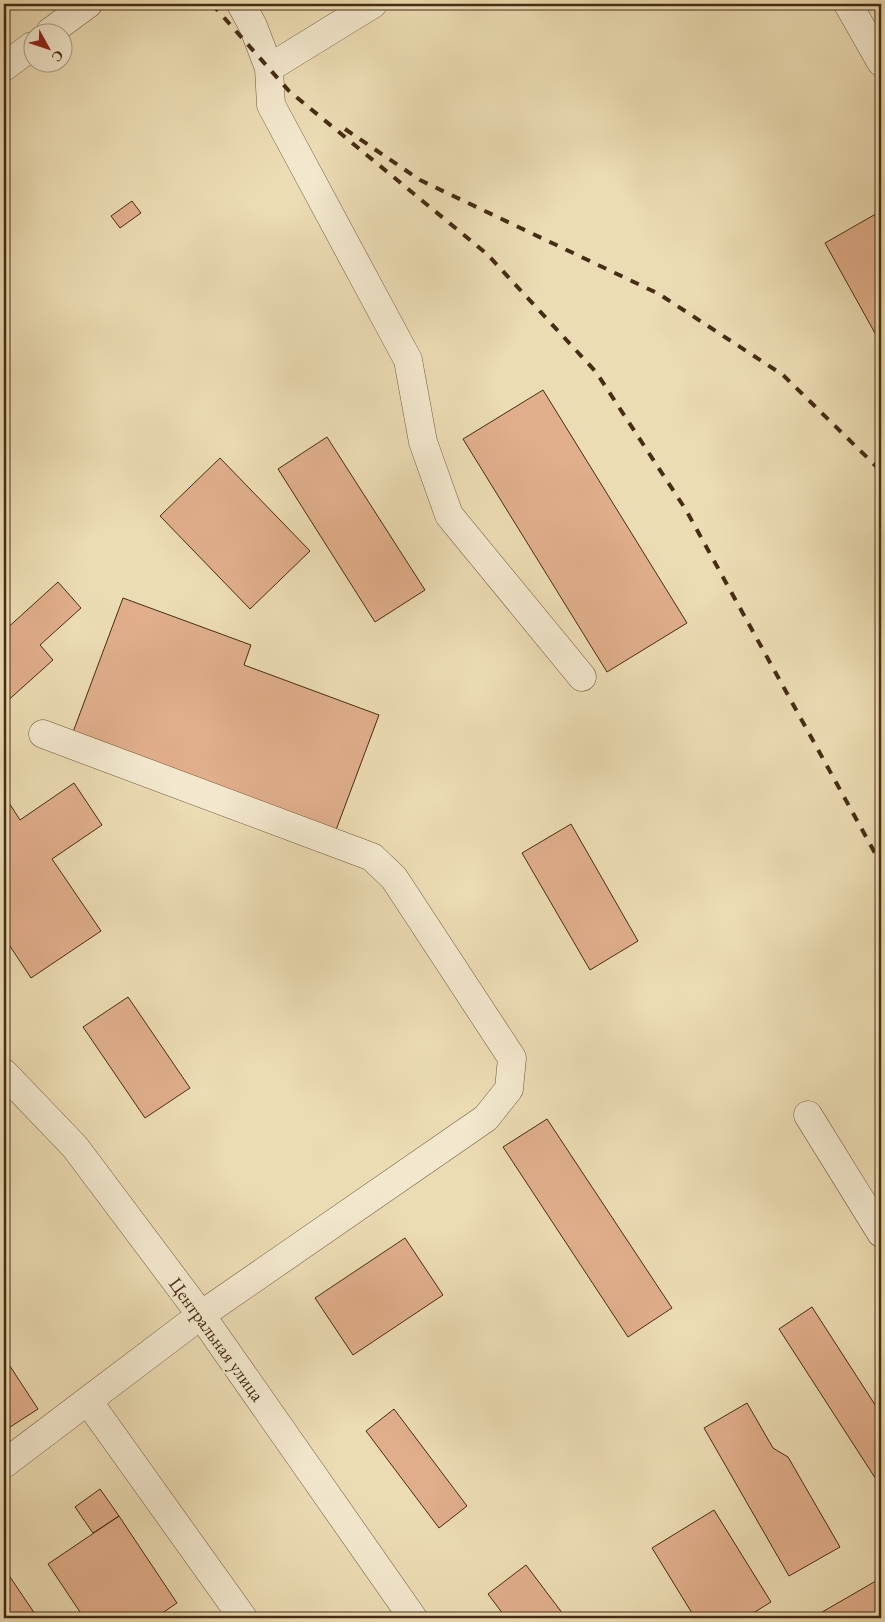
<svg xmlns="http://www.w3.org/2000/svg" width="885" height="1622" font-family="'EB Garamond',serif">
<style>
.building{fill:#e0ae8b;stroke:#462c14}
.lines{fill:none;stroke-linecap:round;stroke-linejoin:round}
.minor-casing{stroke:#70583c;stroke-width:29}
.minor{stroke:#f3e8ce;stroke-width:28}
.rail{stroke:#462c14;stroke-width:4;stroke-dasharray:9 9;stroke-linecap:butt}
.labels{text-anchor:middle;stroke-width:4.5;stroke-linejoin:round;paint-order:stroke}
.street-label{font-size:19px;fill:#462c14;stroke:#f3e8ce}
</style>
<rect width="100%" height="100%" fill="#ecdcb3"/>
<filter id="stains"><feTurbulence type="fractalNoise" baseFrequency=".004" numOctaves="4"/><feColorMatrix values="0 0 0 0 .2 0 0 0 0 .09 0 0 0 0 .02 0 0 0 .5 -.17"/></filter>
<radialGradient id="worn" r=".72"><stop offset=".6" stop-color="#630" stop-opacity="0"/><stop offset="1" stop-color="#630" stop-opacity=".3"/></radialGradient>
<path class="building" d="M132,201l9,12 -21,15 -9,-12z
M881,211v133l-56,-101z
M543,390l144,233 -80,49 -144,-233z
M327,437l98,153 -50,32 -97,-153z
M220,458l90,93 -60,58 -90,-93z
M58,582l23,26 -41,37 13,15 -49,44v-73z
M123,598l128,47 -7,20 135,50 -43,115 -263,-98z
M74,783l28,42 -50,34 49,72 -70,47 -27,-41v-142l16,25z
M571,824l67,117 -48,29 -68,-117z
M128,997l62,91 -45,30 -62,-91z
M547,1119l125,189 -44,29 -125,-190z
M405,1238l38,57 -90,60 -38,-57z
M812,1307l69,107v73l-102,-158z
M4,1357l34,52 -34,22z
M747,1403l26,45 15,9 52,90 -51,29 -85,-148z
M394,1409l73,97 -28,22 -73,-97z
M100,1489l19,27 -26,17 -18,-26z
M714,1510l57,92 -26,16h-50l-43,-70z
M119,1516l58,87 -22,15h-71l-36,-54z
M526,1565l40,53h-60l-18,-24z
M4,1568l31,46 -6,4h-20l-5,-7z
M881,1578v40h-62l-2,-3z"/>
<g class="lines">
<g class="minor-casing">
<path id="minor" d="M241,4l12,22 16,42 2,37 137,255 15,82 26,73 133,162
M848,4l33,58
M50,32l38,-28
M4,67l28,-21
M269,68l104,-64
M4,1073l71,74 126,168 212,303
M808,1115l73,118
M88,1401l155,217
M4,1464l197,-149 285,-197 23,-29 3,-31 -118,-180 -22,-21 -329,-123"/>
</g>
<use href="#minor" class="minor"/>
<path class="rail" d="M212,4l77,87 198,163 109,118 90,138 195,354
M345,129l75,51 239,114 124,81 98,96"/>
</g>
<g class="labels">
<g class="street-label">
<text transform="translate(217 1339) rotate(54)" y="7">Центральная улица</text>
</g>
</g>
<rect width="885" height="1622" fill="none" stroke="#ecdcb3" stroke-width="20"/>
<rect x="5" y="5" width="875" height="1612" fill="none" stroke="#462c14" stroke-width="2.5"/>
<rect x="10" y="10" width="865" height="1602" fill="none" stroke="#462c14"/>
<g transform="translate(48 48) rotate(130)"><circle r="24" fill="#f3e8ce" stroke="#ae9d84"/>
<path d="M0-4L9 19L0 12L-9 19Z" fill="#8f2418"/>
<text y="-8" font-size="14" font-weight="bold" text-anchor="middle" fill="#462c14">С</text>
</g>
<rect width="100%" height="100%" filter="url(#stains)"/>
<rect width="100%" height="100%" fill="url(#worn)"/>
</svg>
